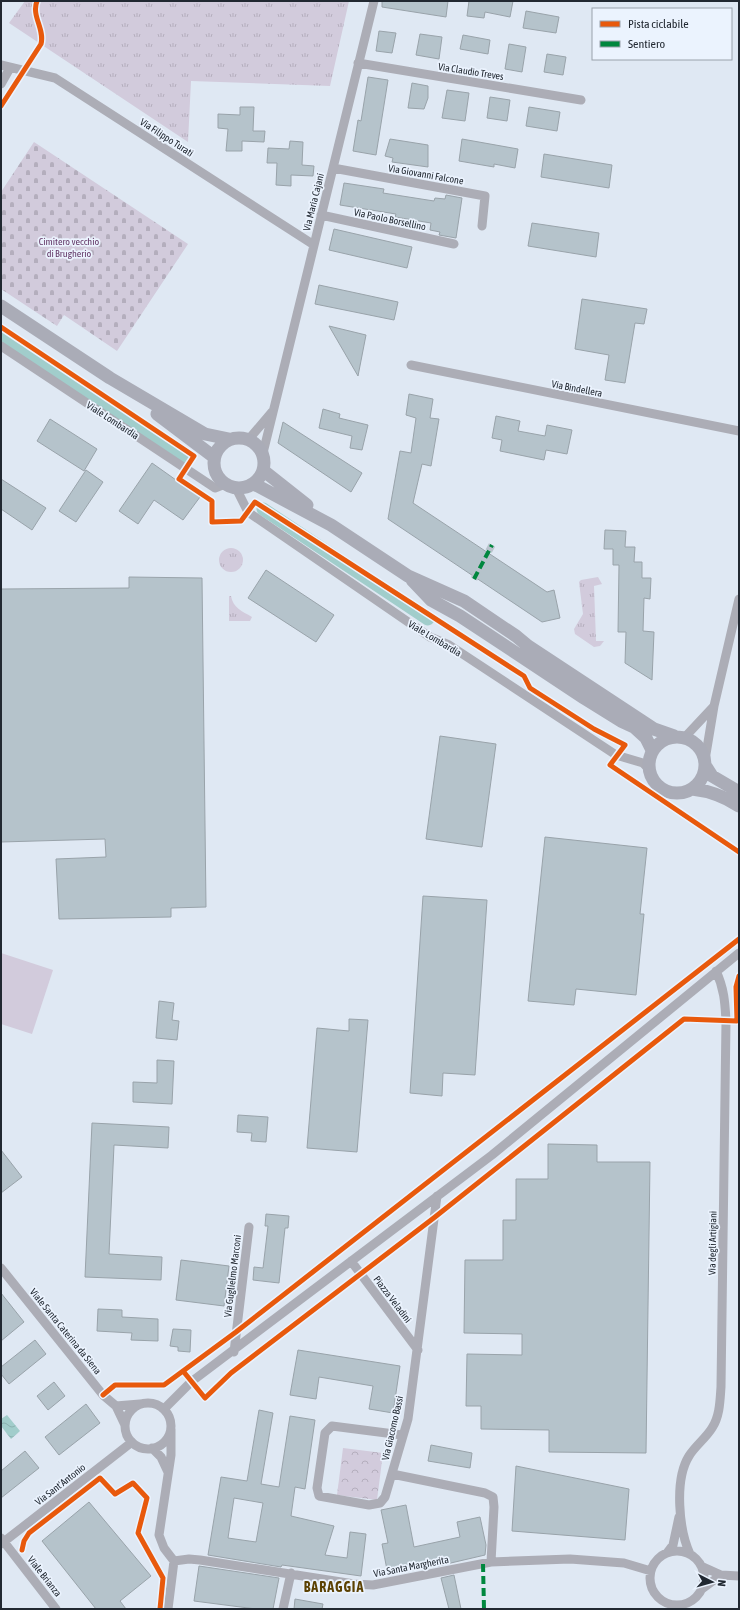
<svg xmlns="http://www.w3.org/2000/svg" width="740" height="1610" font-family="'Asap Condensed',sans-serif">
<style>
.grass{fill:url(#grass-tufts)}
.forest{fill:url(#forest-crowns)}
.cemetery{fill:url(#cemetery-stones)}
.pitch{fill:#d2cbdc}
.water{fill:url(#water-waves)}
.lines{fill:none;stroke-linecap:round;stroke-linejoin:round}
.canal{stroke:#a1cdcb;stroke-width:13}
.building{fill:#b5c3cb;stroke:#99a3aa;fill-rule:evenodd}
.pedestrian-tunnel{stroke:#b9c2cc;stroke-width:7;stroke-dasharray:7 3.5;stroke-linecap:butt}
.minor{stroke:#acadb6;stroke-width:9}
.secondary{stroke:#aaacb7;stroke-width:13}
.quiet{stroke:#00873e;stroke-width:4;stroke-dasharray:8 4;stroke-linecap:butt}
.cycleway-casing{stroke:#ebf3fe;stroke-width:8}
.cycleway{stroke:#e8590c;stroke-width:5}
.labels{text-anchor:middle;stroke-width:3.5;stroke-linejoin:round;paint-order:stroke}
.street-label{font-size:10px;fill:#212831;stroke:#ebf3fe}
.park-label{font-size:10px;fill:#633867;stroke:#ebf3fe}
.district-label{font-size:14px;font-weight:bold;letter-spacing:1px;fill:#5b4102;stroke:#ebf3fe}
</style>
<defs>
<pattern id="grass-tufts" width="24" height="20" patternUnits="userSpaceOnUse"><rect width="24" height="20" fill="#d2cbdc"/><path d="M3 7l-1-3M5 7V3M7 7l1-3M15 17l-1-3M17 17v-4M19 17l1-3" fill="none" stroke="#b4aebd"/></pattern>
<pattern id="forest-crowns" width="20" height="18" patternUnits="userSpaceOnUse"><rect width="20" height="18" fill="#d2cbdc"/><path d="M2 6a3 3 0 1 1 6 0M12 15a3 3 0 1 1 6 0" fill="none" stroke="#b4aebd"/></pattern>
<pattern id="cemetery-stones" width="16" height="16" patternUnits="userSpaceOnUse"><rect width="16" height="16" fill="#d2cbdc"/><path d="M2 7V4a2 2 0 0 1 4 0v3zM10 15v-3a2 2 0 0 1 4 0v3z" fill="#b4aebd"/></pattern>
<pattern id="water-waves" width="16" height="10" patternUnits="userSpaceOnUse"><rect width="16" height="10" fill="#a1cdcb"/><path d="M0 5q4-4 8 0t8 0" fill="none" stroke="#8ab0af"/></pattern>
</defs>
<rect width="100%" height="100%" fill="#dfe8f3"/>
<path class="grass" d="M25,1h324l-19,85 -139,-5 -3,61 -179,-119z
M219 560a12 12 0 1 1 24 0a12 12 0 1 1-24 0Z
M598,577l4,7 -8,2 2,55h8l-4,5 -6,1 -19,-13 -1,-5 9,-15 -4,-32 2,-2z
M229,596h2c2,12 11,15 21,21l-2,4h-21z"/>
<path class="forest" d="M343,1448l40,5 -6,47 -40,-5z"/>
<path class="cemetery" d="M34,142l154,102 -71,107 -53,-36 -7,11 -56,-37v-97z"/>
<path class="pitch" d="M1,953l52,17 -21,64 -31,-10z"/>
<path class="water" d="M7,1415l13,16 -9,8 -10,-13v-7z"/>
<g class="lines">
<path class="canal" d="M1,335l186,122
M263,509l165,110"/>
</g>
<path class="building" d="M382,1h66l-2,16 -64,-10z
M469,1h44l-3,16 -25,-5 -1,6 -17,-2z
M526,11l33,6 -3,16 -33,-5z
M379,31l17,2 -4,20 -16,-2z
M420,34l22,3 -3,22 -23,-4z
M463,35l27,5 -2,14 -28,-5z
M509,44l17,3 -4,25 -17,-3z
M547,54l19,3 -3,18 -19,-3z
M368,77l20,3 -12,75 -23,-4 5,-31 3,1z
M412,83l16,3v12l-4,11 -16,-1z
M447,90l22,3 -4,28 -23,-3z
M490,97l20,3 -3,21 -20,-3z
M240,107h14l-1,24h12l-1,11 -22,-1v10h-16l2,-22 -10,-1v-14l22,1z
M529,107l31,5 -3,19 -31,-5z
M390,139l38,6v22l-36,-5 1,-4 -8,-2z
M462,139l56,10 -3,19 -21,-4v3l-35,-6z
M290,141l13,1 -1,23 12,1 -1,10 -22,-1v11l-15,-1 1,-22h-10l1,-15 21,1z
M544,154l68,11 -3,23 -68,-11z
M344,183l40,6 -1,4 51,8 1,-3 10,1 1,-4 16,3 -6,40 -17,-3 1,-3 -10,-2 1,-7 -36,-6 1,-3 -56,-9z
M532,223l67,10 -3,24 -68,-11z
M334,229l78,18 -5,21 -78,-18z
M319,285l79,17 -4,18 -79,-16z
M582,299l65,10 -3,15 -9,-1 -10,60 -20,-3 4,-25 -34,-6z
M329,326l37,9 -8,41z
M409,394l24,5 -3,19 9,1 -8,47 -9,-2 -9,39 134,89 7,-2 6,28 -18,4 -154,-103 12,-68 11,2 5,-35 -10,-3z
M323,409l17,5 -1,4 29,7 -6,25 -12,-2 2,-12 -33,-8z
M496,416l24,5 -2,10 27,5 2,-11 25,5 -5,24 -21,-4 -2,10 -44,-9 2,-11 -10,-2z
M50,419l47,30 -13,22 -47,-30z
M283,422l79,51 -11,19 -73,-49z
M152,463l48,34 -17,23 -29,-20 -16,24 -19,-13z
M86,470l17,12 -27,40 -17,-11z
M1,479l45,29 -14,22 -31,-21z
M605,530l21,1 -1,16h10l-1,15h8v16h9l-1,21 -6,-1 -1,33 11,1 -2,48 -27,-17 1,-31h-8l1,-67h-6v-16h-9z
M266,570l68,45 -18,27 -68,-44z
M129,577l73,1 4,329 -35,1v9l-112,2 -3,-60 50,-2 -1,-18 -104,3v-253l128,-1z
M440,736l56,8 -14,103 -56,-8z
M545,837l102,11 -7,66h4l-8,81 -60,-6 -2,16 -46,-4z
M423,896l64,4 -12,175 -32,-2 -1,23 -32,-3z
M159,1001l15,2 -2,17 7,1 -2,19 -21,-2z
M349,1019l19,1 -11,132 -50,-4 10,-120 32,3z
M157,1060l17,1 -2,43 -39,-2v-20l24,1z
M238,1115l30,2 -2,25 -15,-1 1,-8 -15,-1z
M92,1123l77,4 -1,21 -54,-3 -5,109 53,3 -1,23 -76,-3z
M548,1144l49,1v17h53l-4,291 -97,-1v-22l-68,-1v-23h-15l1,-52 55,1v-21l-58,-1 1,-73h38v-40h13v-41h32z
M1,1150l21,27 -21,16z
M266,1214l23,2 -1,12h-3l-6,55 -26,-3 1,-13 9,1 5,-42h-3z
M181,1260l48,6 -5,40 -48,-6z
M1,1293l23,29 -23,19z
M98,1309l24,1v7l36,2v22l-27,-1 1,-7 -35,-2z
M173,1329l18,1 -1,22 -12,-1v-4l-8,-1z
M35,1340l11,14 -37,30 -8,-10v-7z
M298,1350l102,16 -7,47 -24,-4 4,-23 -54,-9 -3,22 -26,-4z
M54,1382l11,14 -17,14 -11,-14z
M86,1404l14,19 -41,32 -14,-18z
M259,1410l14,3 -12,71 18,3 11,-71 25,4 -10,69 -10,-2 -4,29 43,10 -9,29 22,3 3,-26 16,2 -5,42 -79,-11 -1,2 -73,-12 13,-78 26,4zM234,1498l29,5 -7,39 -28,-4z
M431,1445l41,8 -2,15 -42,-7z
M25,1451l14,17 -38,30v-27z
M516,1466l113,23 -4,51 -113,-9z
M89,1502l62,74 -31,25 6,8h-30l-54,-68z
M406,1505l8,42 46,-10 -3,-15 23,-5 6,28 -1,10 -47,11 -1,-7 -1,6 -48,10 -6,-31 6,-1 -7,-33z
M199,1566l80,12 -6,31h-17l-62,-8z
M454,1575l7,34h-12l-8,-31z
M295,1599l28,5 -1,5h-28z"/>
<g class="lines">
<path class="pedestrian-tunnel" d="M474,579l18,-34"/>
<path class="minor" d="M358,63l223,37
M1,65l54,13 259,167
M1,84l9,-16
M333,168l152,28 -3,30
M321,215l133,29
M1,346l214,142 10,-4
M411,365l328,66
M249,439l23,-27
M263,453l111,-452
M236,488l12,24 182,125 19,8 167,110 27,8 6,6
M685,737l29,-31
M705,760l9,-54 25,-107
M351,1261l67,89
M1,1268l102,127 13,11 9,19
M234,1352l15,-125
M125 1426a23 23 0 1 1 46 0a23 23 0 1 1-46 0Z
M116,1406l24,-2
M164,1409l27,-27 301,-227 247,-202
M402,1435l-70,-9 -7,7 -8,55 2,8 50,9 11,-2 5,-6 23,-78 29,-223
M152,1448l9,9 7,15
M392,1474l93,19 8,4 1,10 -3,55
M1,1538l55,71
M1,1544l131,-102
M650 1578a27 27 0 1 1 54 0a27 27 0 1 1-54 0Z
M667,1553l6,-8 6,-28
M690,1554c-11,-24 -16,-74 -1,-98 6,-10 17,-18 23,-28 8,-12 8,-28 9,-41l5,-366c-1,-19 -2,-33 -10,-50
M174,1561l15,-2 11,1 154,24 19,1 118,-23 79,-3 54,4 27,8
M701,1566l20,9 18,1
M702,1589l19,-14
M168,1609l6,-48 -10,-13 -5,-13 12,-80v-26
M283,1609l8,-36"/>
<path class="secondary" d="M1,306l109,72 95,56 24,5
M157,414l57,43
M214 463a25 25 0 1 1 50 0a25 25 0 1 1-50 0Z
M264,471l43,34
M254,484l77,41 77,51 56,25 52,35 12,10 126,83 20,7
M412,580l19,20 29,16 124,82 37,23 13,6 12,11 6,12
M649 765a28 28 0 1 1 56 0a28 28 0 1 1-56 0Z
M705,765l7,11 27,16
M692,789c18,2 32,7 47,17"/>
<path class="quiet" d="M474,579l18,-34
M483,1564l1,45"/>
<g class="cycleway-casing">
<path id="cycleway" d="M1,106l40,-62c4,-15 -10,-28 -4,-43
M1,327l193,129 -15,23 33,22v21l29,-1 14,-19 269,174 6,12 64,41 31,16 -15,20 129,87
M183,1371l22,27 26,-25 204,-156 249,-198 53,2 -1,-34 3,-11
M103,1395l12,-10h49l72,-53 503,-393
M22,1550l2,-9 5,-8 71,-55 15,16 18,-11 14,15 -9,35 25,45 -3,31"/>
</g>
<use href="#cycleway" class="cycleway"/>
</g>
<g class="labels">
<g class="street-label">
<text transform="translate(471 71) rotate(9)" y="4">Via Claudio Treves</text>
<text transform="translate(167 137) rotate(33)" y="4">Via Filippo Turati</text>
<text transform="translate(426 174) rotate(10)" y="4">Via Giovanni Falcone</text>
<text transform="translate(313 202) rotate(-76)" y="4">Via Maria Cajani</text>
<text transform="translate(390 219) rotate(12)" y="4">Via Paolo Borsellino</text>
<text transform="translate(577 388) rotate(11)" y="4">Via Bindellera</text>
<text transform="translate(113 420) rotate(33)" y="4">Viale Lombardia</text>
<text transform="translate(435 638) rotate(31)" y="4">Viale Lombardia</text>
<text transform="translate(712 1243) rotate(-89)" y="4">Via degli Artigiani</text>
<text transform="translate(232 1276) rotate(-83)" y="4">Via Guglielmo Marconi</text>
<text transform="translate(393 1299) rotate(53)" y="4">Piazza Veladini</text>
<text transform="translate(66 1331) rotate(51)" y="4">Viale Santa Caterina da Siena</text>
<text transform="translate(392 1428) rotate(-77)" y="4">Via Giacomo Bassi</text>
<text transform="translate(60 1484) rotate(-38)" y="4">Via Sant'Antonio</text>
<text transform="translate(411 1566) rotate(-11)" y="4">Via Santa Margherita</text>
<text transform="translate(45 1576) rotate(52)" y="4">Viale Brianza</text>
</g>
<g class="park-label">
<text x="69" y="245">Cimitero vecchio<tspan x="69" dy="12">di Brugherio</tspan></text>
</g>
<g class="district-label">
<text x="334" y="1592">BARAGGIA</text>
</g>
</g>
<rect width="740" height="1610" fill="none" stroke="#212831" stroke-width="4"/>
<rect x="592" y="8" width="140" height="52" fill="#ebf3fe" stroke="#9aa2ac"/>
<rect x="600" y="21" width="20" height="6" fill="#e8590c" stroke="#9aa2ac"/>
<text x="628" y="28" font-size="12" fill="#212831">Pista ciclabile</text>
<rect x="600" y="41" width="20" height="6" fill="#00873e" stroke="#9aa2ac"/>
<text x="628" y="48" font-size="12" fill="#212831">Sentiero</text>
<g transform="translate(712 1582) rotate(96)" stroke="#ebf3fe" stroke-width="3" paint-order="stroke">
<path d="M0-3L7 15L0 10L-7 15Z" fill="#212831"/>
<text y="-6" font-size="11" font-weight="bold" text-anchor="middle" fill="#212831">N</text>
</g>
</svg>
